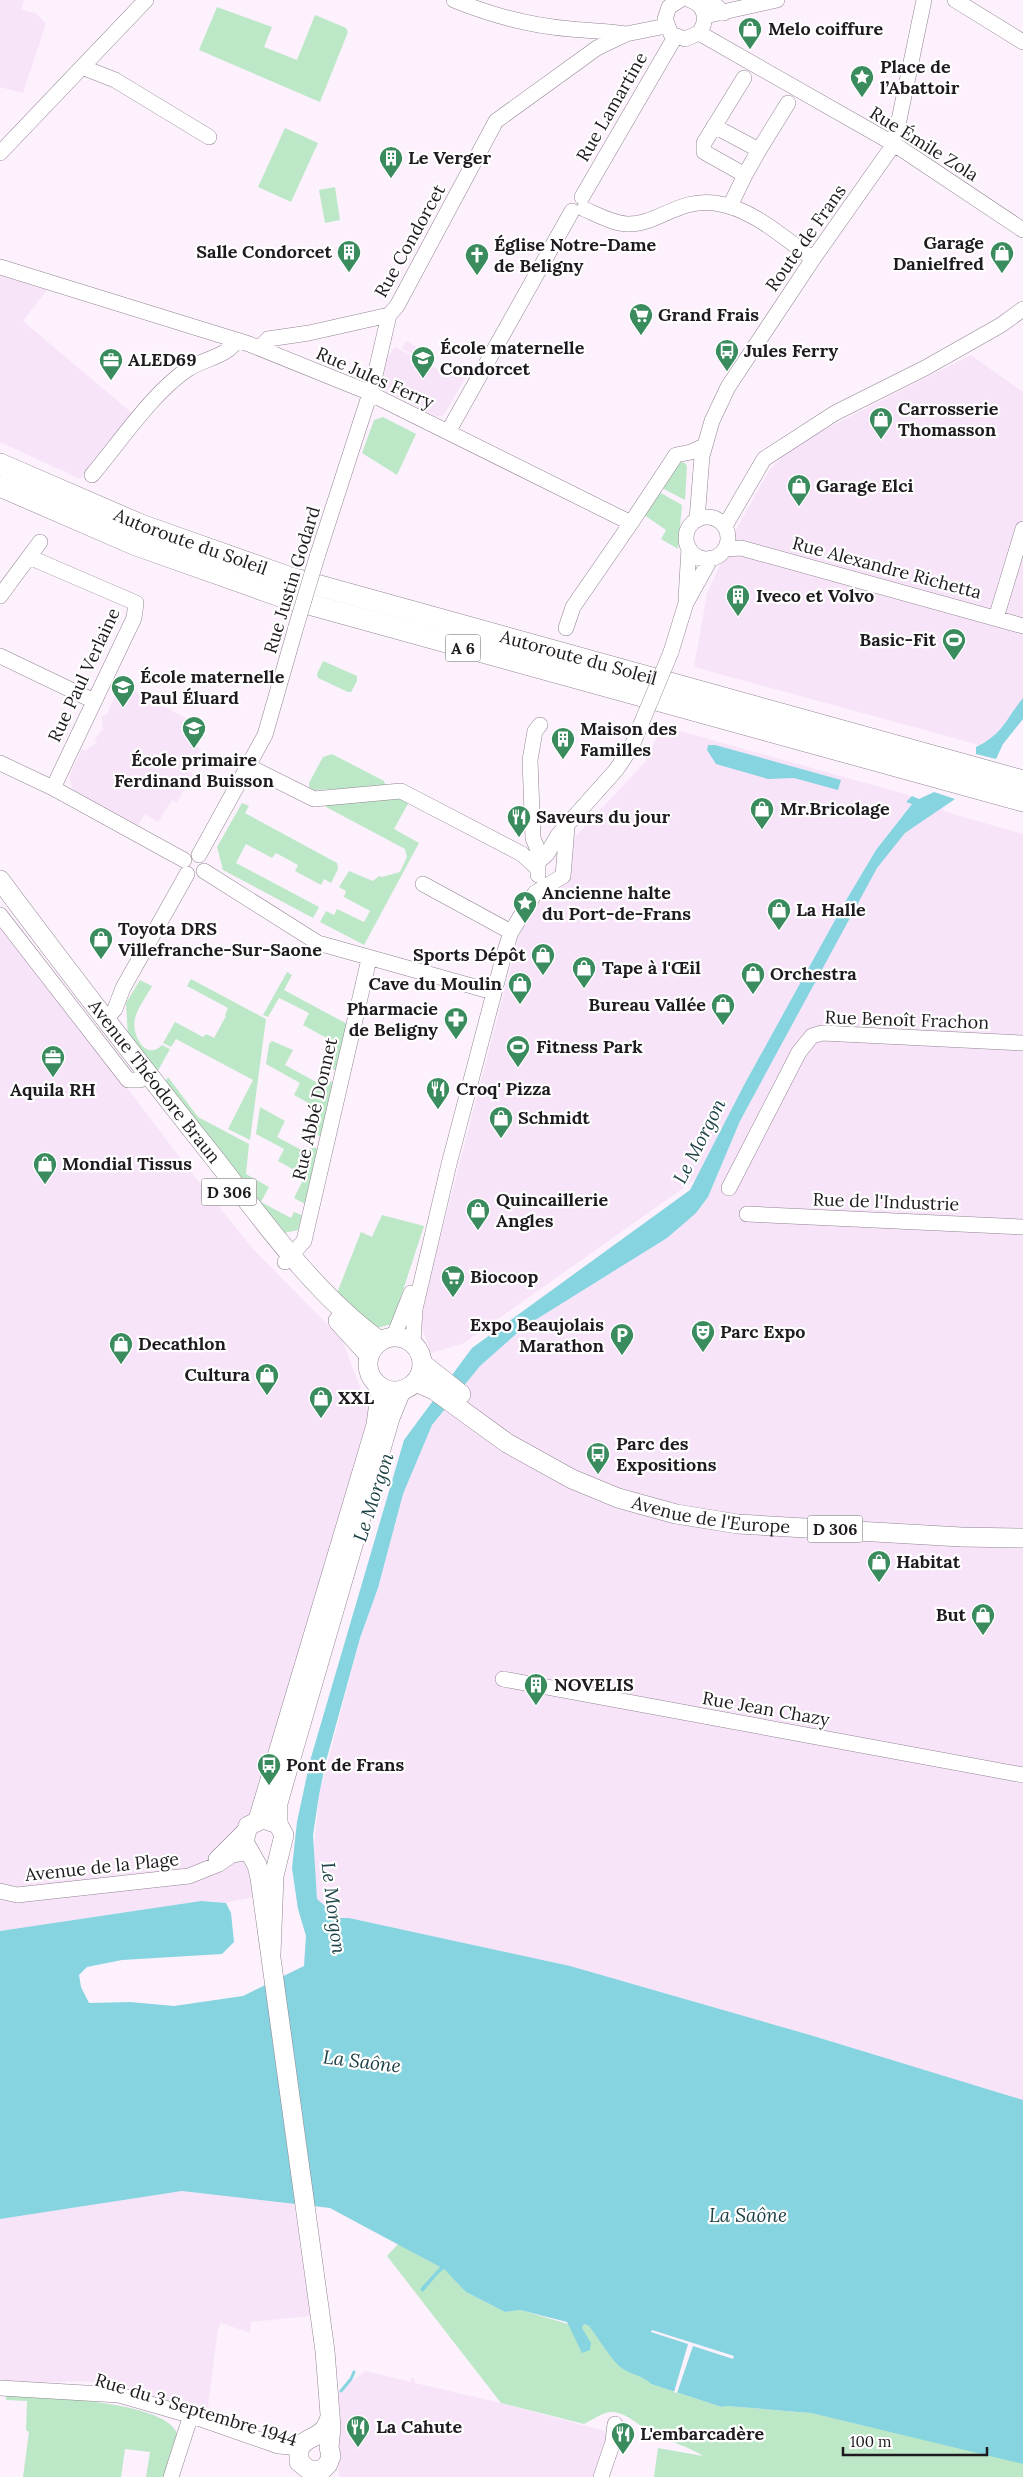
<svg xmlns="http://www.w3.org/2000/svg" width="1023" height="2477" font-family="Lora,serif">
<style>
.built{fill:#f7e4f9}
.green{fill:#bce8c7}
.water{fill:#85d4df}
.pier{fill:#fcf1fd}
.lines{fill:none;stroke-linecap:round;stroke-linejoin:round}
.stream{stroke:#85d4df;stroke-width:3}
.minor-casing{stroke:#918492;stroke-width:16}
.major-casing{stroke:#918492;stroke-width:20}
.highway-casing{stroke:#918492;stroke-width:22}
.minor{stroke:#fff;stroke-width:15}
.major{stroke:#fff;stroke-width:19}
.highway{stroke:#fff;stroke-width:21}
.minor-bridge-casing{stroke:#918492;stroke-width:16;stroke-linecap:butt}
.minor-bridge{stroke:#fff;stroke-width:15}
.labels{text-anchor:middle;stroke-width:4.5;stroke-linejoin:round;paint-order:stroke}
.shield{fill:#fff;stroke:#625f62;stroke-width:1}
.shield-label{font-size:16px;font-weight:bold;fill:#1f1a1f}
.poi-label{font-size:18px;font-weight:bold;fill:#1f1a1f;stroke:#fff;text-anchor:start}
.street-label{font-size:18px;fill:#1f1a1f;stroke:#fff}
.water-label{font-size:19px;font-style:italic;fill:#1c4146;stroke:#fff}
</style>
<rect width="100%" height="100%" fill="#fcf1fd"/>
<path class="built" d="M0,0h24l-3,9 16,5 9,10 -23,69 -23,-6z
M0,275l47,15 -24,31 110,93 -53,65 -80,-37z
M406,341l26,14 -3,7 -3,-1 -1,2 27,13 6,-8 10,5 -24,42 -7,2 -50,-25 -6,-10 6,-24 8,-11 22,11 1,-2 -16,-7z
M971,355l52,37v306l-17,25 -12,13 -15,9 -285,-78 13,-74 32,-69 30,-53 21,-24z
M121,683l77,42 -10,16 13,8 -13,22 5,3 -16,28 -5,-2 -14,22 -13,-8 -7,11 -65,-34 -4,-14 13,-28 3,2 12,-9 -3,-2 9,-11 -1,-12 5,-3z
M662,726l250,70 -5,6 5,1 -36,47 -31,52 -101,183 -45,92 -235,166 -33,10 -12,-34 100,-384 9,-22 48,-77 69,-74z
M942,808l4,4 77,22v1266l-213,-65 -240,-69 -221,-48h-10l-22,-19 -4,-40 6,-64 41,-157 18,-50 25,-94 29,-69 48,-59 44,-39 143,-89 29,-26 12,-15 32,-76 131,-243 13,-21 21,-24 16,-13z
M0,926l63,77 124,164 67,83 88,89 29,78 -118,392 -17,24 12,32 5,32 -27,6 -25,-2 -201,30z
M182,2191l112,13 16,112 -59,6 -1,11 -29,-10 -3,6 -11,84 -84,-27 -42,-5 -81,4v-166z
M365,2371l46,11v-4h3l1,5 86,20 107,29 -14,45h-255l-1,-85z"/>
<path class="green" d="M217,7l55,20 -8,20 33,13 18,-45 31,13 2,4 -28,70 -121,-52z
M285,128l33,15 -27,59 -33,-15z
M335,187l5,33 -15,3 -6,-33z
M383,417l33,17 -19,41 -35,-22 12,-33z
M680,462l5,1 2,3 -2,34 -23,-12z
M659,492l23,13 -4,44 -17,-10 5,-9 -22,-15z
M323,661l34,15v5l-6,11h-3l-30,-14 -1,-4z
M332,754l52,27 2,6 -72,3 -5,-3v-4l14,-26z
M402,798l8,2 -16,29 25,14 -55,102 -44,-23 6,-11 8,4 3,-6 27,13 6,-11 -26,-14 2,-6 -7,-4 10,-16 24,10 6,-5 3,1 18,-5 7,-15 -2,-8 -79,-42 -2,-5z
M242,803l7,3 -4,7 92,50 1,6 -7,14 -7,-4 -3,6 -26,-14 3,-6 -22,-12 -4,5 -26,-14 -10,19 83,44 -6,11 -90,-48 -6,-23z
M287,972l5,3 -8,15 65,35 -12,46 -8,-4 6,-13 -9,-5 4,-9 -27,-15 6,-12 -30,-15 -11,19 -5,-2z
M191,979l75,40 -16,121 -22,-11 25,-49 -77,-41 -5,8 -8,-4 12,-21 28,15 3,-3 8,4 12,-22 -1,-1 3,-7 -41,-22z
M140,980l12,6c-5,10 -15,22 -17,33 -4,15 11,43 27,26l8,4 -14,25 -28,-37 -2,-34z
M272,1041l21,9 -8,15 31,17 4,-6 14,7 -13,54 -11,-6 11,-21 -27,-15 6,-12 -34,-19 3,-20z
M168,1077l30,40 51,27 -3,30 23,13 -8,15 30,16 3,-6 8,3 -4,15 -19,4 -115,-150z
M260,1107l25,14 -8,16 30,16 4,-7 7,3 -13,55 -11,-6 11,-22 -27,-15 6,-12 -28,-15z
M382,1215l42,11 -32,98 -19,5 -36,-36 24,-61 11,5z
M398,2244l51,28 17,20 39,20 15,-2 62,18 2,-4 5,2c9,12 18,27 29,38 9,11 25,10 33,20l71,23 5,-1 84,7 204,48 8,3v13h-369l4,-29 45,8c-16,-10 -29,-13 -46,-20 -15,-6 -27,-23 -45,-24 -9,0 -20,8 -28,12l-83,-21 -114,-147z
M6,2395c34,2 157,5 171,38l-14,44h-17l4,-25 -25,-3 -4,28h-98l6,-45 -3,-2 1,-29 -21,-1z"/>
<path class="water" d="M1023,698v21l-20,25 -7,15 -20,-5v-7c28,-14 29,-27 47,-49z
M708,745h7l126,35 -3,10 -44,-12 -26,1 -52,-15 -9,-14z
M934,792l21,7 -50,34 -28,35 -137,253 -32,76 -12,16 -29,25 -143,89 -44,39 -48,59 -29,69 -25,94 -18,50 -34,123 -7,34 -6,40 4,64 22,19h10l221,48 240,69 213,65v364l-212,-51 -84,-7 -5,1 -71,-23c-9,-10 -24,-9 -34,-20 -10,-11 -19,-26 -28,-38l-5,-2 -2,4 9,15 -1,7 -8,3 -15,-31 -47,-12 -15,2 -39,-20 -22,-23 -6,5 -15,18 -3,-3 20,-22 -110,-59 -148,-17 -182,28v-288l201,-30 25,2 5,10 3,29 -12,12 -100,6 -35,7 -8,8 2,12 8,16 41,-1 44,4 69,-10 61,-30 2,-30 -8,-27 -6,-41 5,-46 13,-61 94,-321 68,-92 218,-158 54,-105 101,-183 31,-52 36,-46 -6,-2 6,-6 7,3z"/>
<path class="pier" d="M652,2330l82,26 -1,3 -40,-13 -16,47 -3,-1 14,-48 -37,-12z"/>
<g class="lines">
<path class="stream" d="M341,2391l10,-12 3,-7"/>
<g class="minor-casing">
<path id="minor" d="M454,0c37,15 78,26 117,29 19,2 36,2 55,5
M680,0l-11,7 -4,12 6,15 14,5 14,-6c9,-12 7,-28 -9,-33
M710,0l14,13
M955,0l68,42
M705,16l72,-16
M699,33l195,111 129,86
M82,67l33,13 94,57
M714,126l45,24 29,-47
M0,153l146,-153
M745,175l14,-25
M582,197l93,-160
M730,206l15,-31 -41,-23v-9l40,-65
M584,209c14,6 28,14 43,15 30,1 52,-26 88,-21 37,5 69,35 98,56
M0,267l249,77 114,46 268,133 45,-68 15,-3 13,-6
M260,348l8,-9 41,-6 80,-18
M448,432l124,-221
M92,475c28,-33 61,-83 96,-106 17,-11 39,-12 49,-29
M686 538a21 21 0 1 1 42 0a21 21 0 1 1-42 0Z
M697,520l5,-64 10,-35 16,-34 85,-128 81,-115 30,-144
M725,526l39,-67 71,-46 90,-45 76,-43 22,-16
M725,549l16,-1 282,78
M29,557l107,46 -2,15 -81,170
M317,557l56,-173 16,-69 8,-9 99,-185 101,-73 29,-14 40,-8
M0,596l40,-54
M686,599l3,-51
M996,618l27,-89
M566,628l7,-21 58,-84
M671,652l15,-49 25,-45
M0,656l94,45
M540,725l-5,6 -5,29 3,78 8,20
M0,763l53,25 131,72
M248,766l66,33 87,-8 121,63 14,13
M199,855l66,-120 31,-108
M204,871l114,72 175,49
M538,875v-13l9,-8 11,-19 58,-65 15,-22 10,-24
M423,884l88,48
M0,915l128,165h12
M105,1020l10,-11 8,-21 64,-114
M729,1188l70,-136 13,-16 10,-3 201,10
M747,1214l276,13
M285,1262l19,-21 65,-282
M394,1336l17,-43
M413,1342l2,-33 34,-145 56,-213 6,-19 24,-39 28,-17 4,-49
M503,1679l520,96
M216,1859l29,-29
M0,1891l17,4 172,-19 30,-12 13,-9 17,-3
M0,2388l119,7 70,20 89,31 13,1 12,-4
M171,2477l20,-62
M601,2477l12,-35 2,-18"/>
</g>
<g class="major-casing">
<g id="major">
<path id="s1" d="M0,880c70,94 142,187 215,279 49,63 100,135 165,182"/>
<path d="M338,1321l31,34"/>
<circle cx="395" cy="1364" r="27"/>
<path d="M423,1364l38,30"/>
<path id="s2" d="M416,1382l18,8 73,53 65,36 46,19 58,16 62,10 223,13 62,1"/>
<path d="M258,1820l118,-395 5,-38"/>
<path d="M278,1824v-21l11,-38 101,-347 11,-27"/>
<path d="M271,1954l3,-78 10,-41 -6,-11 -15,-5 -15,7 -4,16 13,23 3,13 65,473 6,76 -2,20 2,9 -3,8 -6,6h-13l-10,-8v-12c7,-17 24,-8 31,-33"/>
</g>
</g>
<g class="highway-casing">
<g id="highway">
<path id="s3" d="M0,464l141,61 147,52 735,204"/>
<path d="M0,486l136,59 147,52 740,204"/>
</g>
</g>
<use href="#minor" class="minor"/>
<use href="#major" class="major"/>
<use href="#highway" class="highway"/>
<g class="minor-bridge-casing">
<path id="minor-bridge" d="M296,627l21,-70
M641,724l30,-72"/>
</g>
<use href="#minor-bridge" class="minor-bridge"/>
</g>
<defs>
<g id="shop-pin" transform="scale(1.25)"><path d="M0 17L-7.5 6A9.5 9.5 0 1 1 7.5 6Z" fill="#3a8c5e" stroke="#fff"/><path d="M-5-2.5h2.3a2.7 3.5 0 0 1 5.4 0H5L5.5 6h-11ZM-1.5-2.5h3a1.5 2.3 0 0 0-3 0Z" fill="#fff"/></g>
<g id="sight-pin" transform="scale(1.25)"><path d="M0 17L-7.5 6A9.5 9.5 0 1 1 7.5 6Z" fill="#3a8c5e" stroke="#fff"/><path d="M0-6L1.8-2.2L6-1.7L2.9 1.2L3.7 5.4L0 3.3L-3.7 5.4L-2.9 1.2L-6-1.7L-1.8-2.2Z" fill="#fff"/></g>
<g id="building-pin" transform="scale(1.25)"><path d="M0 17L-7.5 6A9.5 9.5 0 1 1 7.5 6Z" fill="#3a8c5e" stroke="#fff"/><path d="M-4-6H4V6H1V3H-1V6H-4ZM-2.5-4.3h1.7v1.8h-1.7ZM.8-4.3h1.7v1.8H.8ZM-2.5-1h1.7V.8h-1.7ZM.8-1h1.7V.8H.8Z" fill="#fff"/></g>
<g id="church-pin" transform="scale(1.25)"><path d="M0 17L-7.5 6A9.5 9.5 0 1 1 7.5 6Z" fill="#3a8c5e" stroke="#fff"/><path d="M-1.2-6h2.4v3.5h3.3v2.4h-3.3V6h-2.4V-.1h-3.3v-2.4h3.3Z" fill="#fff"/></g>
<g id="supermarket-pin" transform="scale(1.25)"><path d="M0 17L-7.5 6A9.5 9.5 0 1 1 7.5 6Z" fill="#3a8c5e" stroke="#fff"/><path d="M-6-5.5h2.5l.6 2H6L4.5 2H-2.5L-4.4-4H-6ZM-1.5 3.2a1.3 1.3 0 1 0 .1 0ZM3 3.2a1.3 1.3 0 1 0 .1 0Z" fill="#fff"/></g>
<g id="bus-pin" transform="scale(1.25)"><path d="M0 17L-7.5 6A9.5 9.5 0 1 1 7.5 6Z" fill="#3a8c5e" stroke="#fff"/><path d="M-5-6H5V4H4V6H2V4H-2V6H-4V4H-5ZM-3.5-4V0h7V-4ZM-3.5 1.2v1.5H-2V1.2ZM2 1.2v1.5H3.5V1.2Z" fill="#fff"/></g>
<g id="school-pin" transform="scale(1.25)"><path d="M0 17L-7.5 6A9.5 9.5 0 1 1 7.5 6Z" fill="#3a8c5e" stroke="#fff"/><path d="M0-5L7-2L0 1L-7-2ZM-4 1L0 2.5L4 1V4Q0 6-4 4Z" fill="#fff"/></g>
<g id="office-pin" transform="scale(1.25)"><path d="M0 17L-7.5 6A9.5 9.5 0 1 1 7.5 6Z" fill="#3a8c5e" stroke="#fff"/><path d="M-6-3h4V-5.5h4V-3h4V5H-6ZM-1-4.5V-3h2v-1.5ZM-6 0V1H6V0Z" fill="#fff"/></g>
<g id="stadium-pin" transform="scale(1.25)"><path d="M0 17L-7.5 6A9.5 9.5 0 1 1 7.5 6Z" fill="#3a8c5e" stroke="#fff"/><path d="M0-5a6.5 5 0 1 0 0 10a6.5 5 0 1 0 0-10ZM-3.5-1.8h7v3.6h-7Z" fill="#fff"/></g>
<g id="restaurant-pin" transform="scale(1.25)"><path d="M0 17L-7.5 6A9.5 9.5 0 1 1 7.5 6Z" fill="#3a8c5e" stroke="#fff"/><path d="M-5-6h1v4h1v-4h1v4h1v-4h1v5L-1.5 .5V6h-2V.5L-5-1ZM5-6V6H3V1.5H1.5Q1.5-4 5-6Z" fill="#fff"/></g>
<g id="pharmacy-pin" transform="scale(1.25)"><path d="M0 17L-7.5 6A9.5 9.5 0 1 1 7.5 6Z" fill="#3a8c5e" stroke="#fff"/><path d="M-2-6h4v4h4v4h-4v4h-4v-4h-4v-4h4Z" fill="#fff"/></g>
<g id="theatre-pin" transform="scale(1.25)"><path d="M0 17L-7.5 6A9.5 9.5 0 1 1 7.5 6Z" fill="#3a8c5e" stroke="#fff"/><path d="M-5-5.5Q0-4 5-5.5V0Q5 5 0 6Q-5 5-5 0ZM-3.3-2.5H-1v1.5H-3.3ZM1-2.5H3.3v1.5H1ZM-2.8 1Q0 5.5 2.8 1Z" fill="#fff"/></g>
<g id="parking-pin" transform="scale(1.25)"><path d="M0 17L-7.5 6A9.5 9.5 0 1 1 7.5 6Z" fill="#3a8c5e" stroke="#fff"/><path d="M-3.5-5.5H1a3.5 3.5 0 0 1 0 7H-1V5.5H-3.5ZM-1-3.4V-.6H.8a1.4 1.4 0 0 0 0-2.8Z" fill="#fff"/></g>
</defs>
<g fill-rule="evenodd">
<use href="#shop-pin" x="750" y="29"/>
<use href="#sight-pin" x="862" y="77"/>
<use href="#building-pin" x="391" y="158"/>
<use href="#building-pin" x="349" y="252"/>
<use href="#shop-pin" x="1002" y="253"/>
<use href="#church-pin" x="477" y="255"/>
<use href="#supermarket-pin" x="641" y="315"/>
<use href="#bus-pin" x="727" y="351"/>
<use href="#school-pin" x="423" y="358"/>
<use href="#office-pin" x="111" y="360"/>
<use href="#shop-pin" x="881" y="419"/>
<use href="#shop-pin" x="799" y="486"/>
<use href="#building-pin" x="738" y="596"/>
<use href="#stadium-pin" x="954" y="640"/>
<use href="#school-pin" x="123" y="687"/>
<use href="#school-pin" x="194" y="728"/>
<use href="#building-pin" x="563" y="739"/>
<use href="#shop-pin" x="762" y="809"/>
<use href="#restaurant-pin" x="519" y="817"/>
<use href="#sight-pin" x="525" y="903"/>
<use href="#shop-pin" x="779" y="910"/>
<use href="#shop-pin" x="101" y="939"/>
<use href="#shop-pin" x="543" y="955"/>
<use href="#shop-pin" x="584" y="968"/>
<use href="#shop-pin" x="753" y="974"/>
<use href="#shop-pin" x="520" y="984"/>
<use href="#shop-pin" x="723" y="1005"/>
<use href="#pharmacy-pin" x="456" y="1019"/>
<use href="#stadium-pin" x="518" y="1047"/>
<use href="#office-pin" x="53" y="1057"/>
<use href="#restaurant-pin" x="438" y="1089"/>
<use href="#shop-pin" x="501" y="1118"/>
<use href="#shop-pin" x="45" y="1164"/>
<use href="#shop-pin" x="478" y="1210"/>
<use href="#supermarket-pin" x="453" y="1277"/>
<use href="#theatre-pin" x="703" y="1332"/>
<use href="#parking-pin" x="622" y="1335"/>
<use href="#shop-pin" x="121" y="1344"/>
<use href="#shop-pin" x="267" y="1375"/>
<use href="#shop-pin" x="321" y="1398"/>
<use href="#bus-pin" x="598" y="1454"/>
<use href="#shop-pin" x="879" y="1562"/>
<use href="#shop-pin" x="983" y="1615"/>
<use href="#building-pin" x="536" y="1685"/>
<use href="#bus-pin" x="269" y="1765"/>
<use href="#restaurant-pin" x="358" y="2427"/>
<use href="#restaurant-pin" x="623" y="2434"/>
</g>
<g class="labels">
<g class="shield">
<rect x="445.5" y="634.5" width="35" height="27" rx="4"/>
<rect x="201.5" y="1178.5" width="55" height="27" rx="4"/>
<rect x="807.5" y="1515.5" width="55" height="27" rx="4"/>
</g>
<g class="shield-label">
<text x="463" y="654">A 6</text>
<text x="229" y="1198">D 306</text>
<text x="835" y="1535">D 306</text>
</g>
<g class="poi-label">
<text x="768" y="35">Melo coiffure</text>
<text x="880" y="73">Place de<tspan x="880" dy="21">l’Abattoir</tspan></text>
<text x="408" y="164">Le Verger</text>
<text x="984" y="249" text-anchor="end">Garage<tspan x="984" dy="21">Danielfred</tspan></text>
<text x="494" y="251">Église Notre-Dame<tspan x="494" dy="21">de Beligny</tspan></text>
<text x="332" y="258" text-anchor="end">Salle Condorcet</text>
<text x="658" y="321">Grand Frais</text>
<text x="440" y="354">École maternelle<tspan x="440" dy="21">Condorcet</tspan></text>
<text x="744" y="357">Jules Ferry</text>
<text x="128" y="366">ALED69</text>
<text x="898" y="415">Carrosserie<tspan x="898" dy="21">Thomasson</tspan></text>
<text x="816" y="492">Garage Elci</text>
<text x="756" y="602">Iveco et Volvo</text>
<text x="936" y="646" text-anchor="end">Basic-Fit</text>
<text x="140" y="683">École maternelle<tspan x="140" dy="21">Paul Éluard</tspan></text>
<text x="580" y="735">Maison des<tspan x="580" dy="21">Familles</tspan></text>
<text x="194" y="766" text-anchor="middle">École primaire<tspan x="194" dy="21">Ferdinand Buisson</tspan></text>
<text x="780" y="815">Mr.Bricolage</text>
<text x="536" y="823">Saveurs du jour</text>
<text x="542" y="899">Ancienne halte<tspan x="542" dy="21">du Port-de-Frans</tspan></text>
<text x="796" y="916">La Halle</text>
<text x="118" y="935">Toyota DRS<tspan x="118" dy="21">Villefranche-Sur-Saone</tspan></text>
<text x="526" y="961" text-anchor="end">Sports Dépôt</text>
<text x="602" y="974">Tape à l'Œil</text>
<text x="770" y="980">Orchestra</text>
<text x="502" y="990" text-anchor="end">Cave du Moulin</text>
<text x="706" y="1011" text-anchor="end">Bureau Vallée</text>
<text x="438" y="1015" text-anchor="end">Pharmacie<tspan x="438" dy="21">de Beligny</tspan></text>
<text x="536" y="1053">Fitness Park</text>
<text x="456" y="1095">Croq' Pizza</text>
<text x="53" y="1096" text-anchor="middle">Aquila RH</text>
<text x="518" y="1124">Schmidt</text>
<text x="62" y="1170">Mondial Tissus</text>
<text x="496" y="1206">Quincaillerie<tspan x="496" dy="21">Angles</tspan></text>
<text x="470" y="1283">Biocoop</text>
<text x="604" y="1331" text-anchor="end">Expo Beaujolais<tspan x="604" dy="21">Marathon</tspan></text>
<text x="720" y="1338">Parc Expo</text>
<text x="138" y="1350">Decathlon</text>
<text x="250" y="1381" text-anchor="end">Cultura</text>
<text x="338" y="1404">XXL</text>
<text x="616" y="1450">Parc des<tspan x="616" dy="21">Expositions</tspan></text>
<text x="896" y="1568">Habitat</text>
<text x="966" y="1621" text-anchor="end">But</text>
<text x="554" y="1691">NOVELIS</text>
<text x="286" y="1771">Pont de Frans</text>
<text x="376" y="2433">La Cahute</text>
<text x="640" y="2440">L'embarcadère</text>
</g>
<g class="street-label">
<text transform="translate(612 107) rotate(-60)" y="6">Rue Lamartine</text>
<text transform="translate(924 144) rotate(32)" y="6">Rue Émile Zola</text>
<text transform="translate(806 238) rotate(-55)" y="6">Route de Frans</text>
<text transform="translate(410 241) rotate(-61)" y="6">Rue Condorcet</text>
<text transform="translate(375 378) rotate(24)" y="6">Rue Jules Ferry</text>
<text dy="6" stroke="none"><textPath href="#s3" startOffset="206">Autoroute du Soleil</textPath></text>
<text transform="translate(887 568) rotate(15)" y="6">Rue Alexandre Richetta</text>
<text transform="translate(292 580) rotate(-73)" y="6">Rue Justin Godard</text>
<text dy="6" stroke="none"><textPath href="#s3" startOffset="611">Autoroute du Soleil</textPath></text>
<text transform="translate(84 675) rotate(-65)" y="6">Rue Paul Verlaine</text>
<text transform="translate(907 1020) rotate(2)" y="6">Rue Benoît Frachon</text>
<text dy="6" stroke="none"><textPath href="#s1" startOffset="254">Avenue Théodore Braun</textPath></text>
<text transform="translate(315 1109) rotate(-77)" y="6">Rue Abbé Donnet</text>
<text transform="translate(886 1202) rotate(2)" y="6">Rue de l'Industrie</text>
<text dy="6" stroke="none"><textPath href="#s2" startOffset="329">Avenue de l'Europe</textPath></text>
<text transform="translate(766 1709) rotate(10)" y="6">Rue Jean Chazy</text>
<text transform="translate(102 1867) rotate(-6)" y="6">Avenue de la Plage</text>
<text transform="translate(196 2410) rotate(17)" y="6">Rue du 3 Septembre 1944</text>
</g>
<g class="water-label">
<text transform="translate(699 1141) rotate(-63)" y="7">Le Morgon</text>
<text transform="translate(373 1497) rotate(-72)" y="7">Le Morgon</text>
<text transform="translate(334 1908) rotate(83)" y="7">Le Morgon</text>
<text transform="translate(362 2061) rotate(7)" y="7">La Saône</text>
<text x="748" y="2222">La Saône</text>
</g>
</g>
<path d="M843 2447v8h144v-8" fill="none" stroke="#1f1a1f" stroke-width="2.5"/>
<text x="850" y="2447" font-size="15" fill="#1f1a1f" stroke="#ffffff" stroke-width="4" paint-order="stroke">100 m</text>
</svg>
